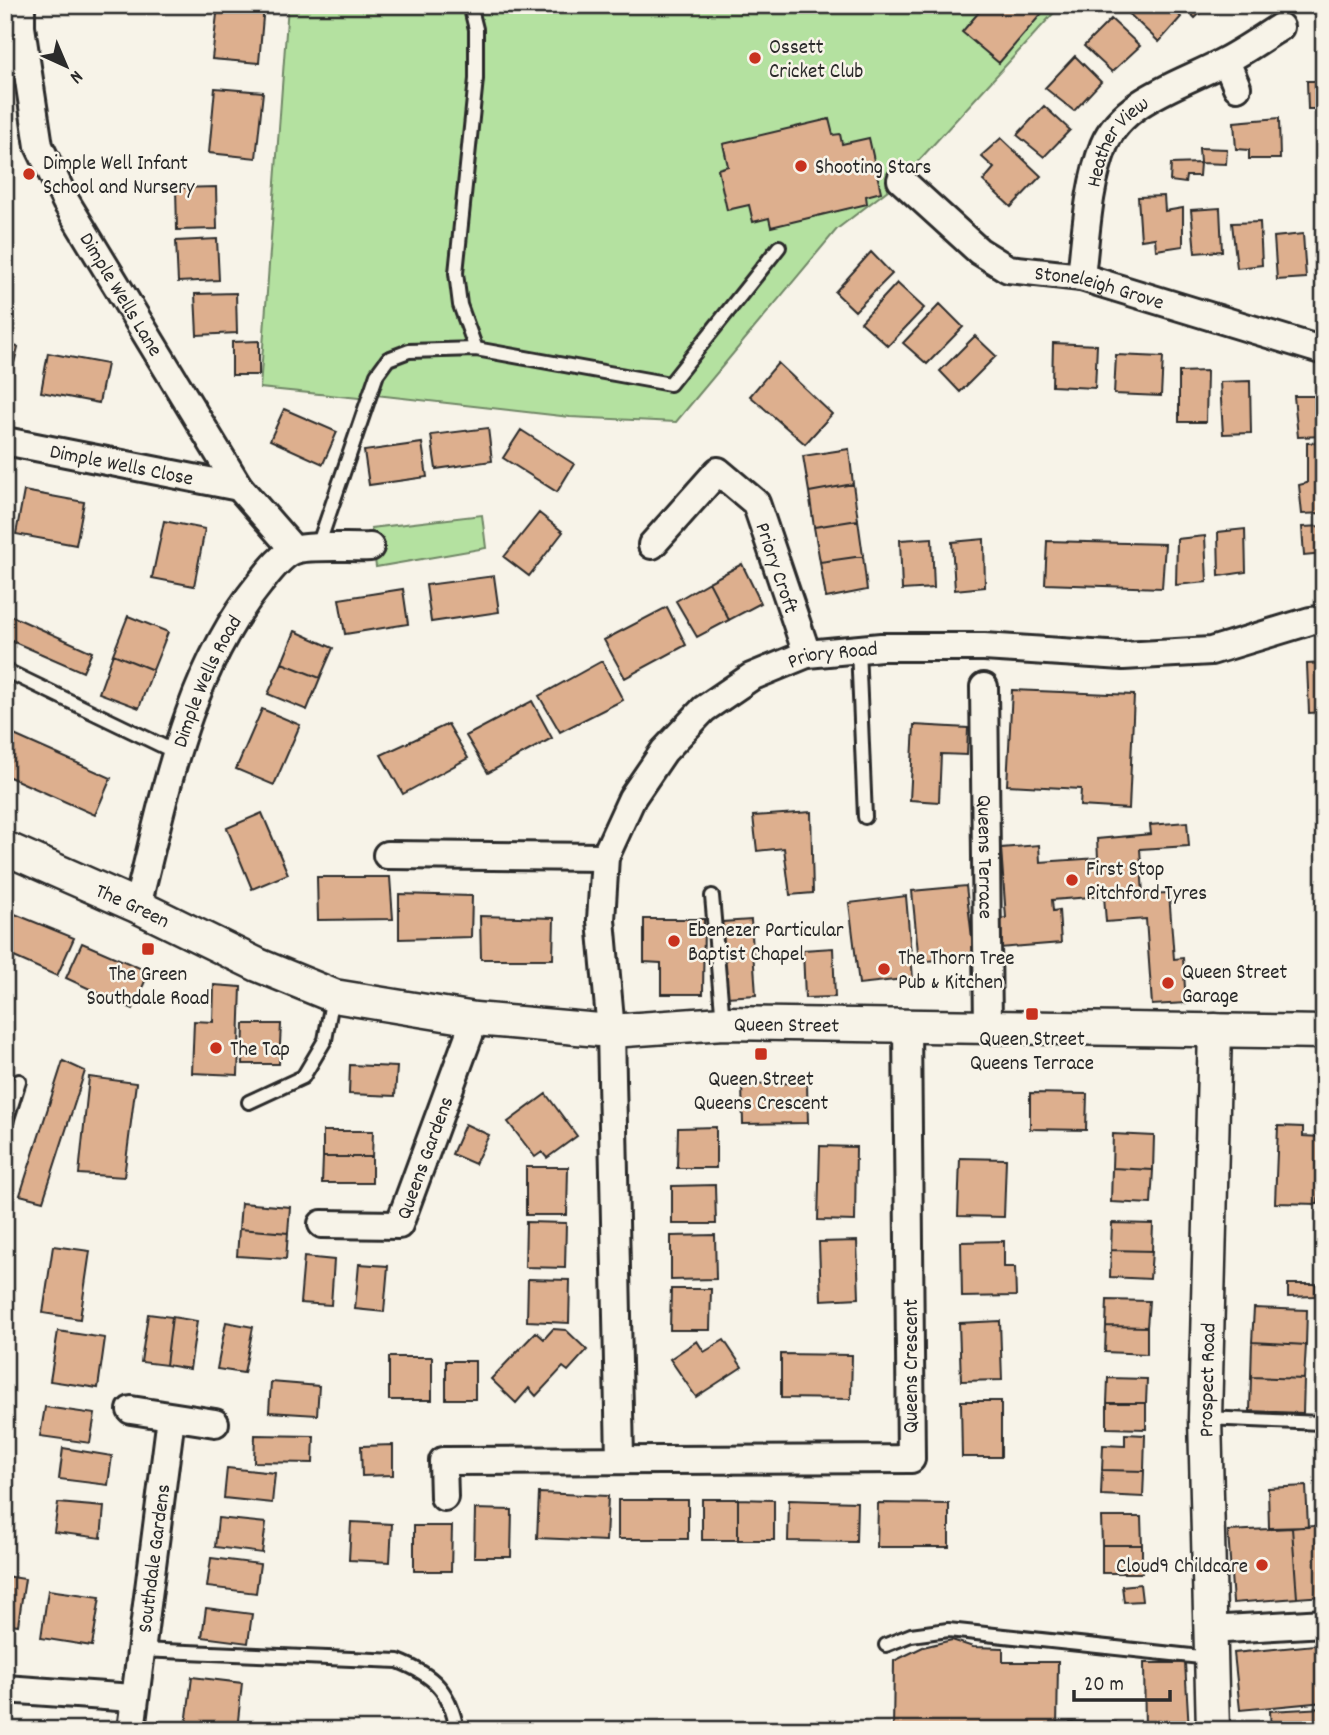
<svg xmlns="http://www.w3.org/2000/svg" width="1329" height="1735" font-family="Dekko,sans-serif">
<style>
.green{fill:#b4e1a0;stroke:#708666;stroke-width:2}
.building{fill:#ddaf8e;stroke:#2b2b2b;stroke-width:2}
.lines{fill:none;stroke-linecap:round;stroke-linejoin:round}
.service-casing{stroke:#2b2b2b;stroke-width:18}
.minor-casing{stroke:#2b2b2b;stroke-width:32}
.tertiary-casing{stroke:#2b2b2b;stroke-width:37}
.service{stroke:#f7f3e8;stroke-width:12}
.minor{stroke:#f7f3e8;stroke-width:26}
.tertiary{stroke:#f7f3e8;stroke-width:32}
.poi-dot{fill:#c8321e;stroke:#f7f3e8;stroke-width:2.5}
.labels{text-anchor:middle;stroke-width:5;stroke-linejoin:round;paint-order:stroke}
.poi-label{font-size:21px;fill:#2b2b2b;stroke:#f7f3e8;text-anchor:start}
.street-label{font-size:21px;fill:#2b2b2b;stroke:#f7f3e8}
</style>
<rect width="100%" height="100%" fill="#f7f3e8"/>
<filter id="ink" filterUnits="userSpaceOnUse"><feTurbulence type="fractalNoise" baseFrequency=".0143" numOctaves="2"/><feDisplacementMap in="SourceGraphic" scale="14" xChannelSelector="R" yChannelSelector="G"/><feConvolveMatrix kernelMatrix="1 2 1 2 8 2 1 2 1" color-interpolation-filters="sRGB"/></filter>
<g filter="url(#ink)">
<path class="green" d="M288,5h773l-160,175 -64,49 -161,193 -106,-5 -194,-22 -7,4 -109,-11z
M482,515l4,33 -110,19 -5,-39z"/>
<path class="building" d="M218,5h46l-5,58 -47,-4z
M985,5h64l-50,58 -37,-31z
M1169,5l12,12 -22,25 -38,-36z
M1182,5h27l-14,13z
M1111,19l29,27 -28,26 -28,-26z
M1075,56l26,26 -27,29 -29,-23z
M1307,81h17v28h-16z
M215,88l48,4 -7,66 -47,-5z
M1044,106l26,24 -26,27 -27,-22z
M1279,118l1,41h-31v-9l-13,-1 -2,-27z
M829,119l4,16 7,-1 2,10 27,-6 12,54 -15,4 1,8 -96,23 -2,-9 -16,4 -4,-17 -22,5 -9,-41 10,-3 -5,-22z
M1001,138l40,38 -30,31 -28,-26 11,-13 -13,-12z
M1199,148l28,1 -1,15 -26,-1z
M1200,163l-1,13h-13l-1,7 -15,-2 1,-17z
M216,187l1,42 -40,1 -1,-42z
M1164,196l1,15 18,-3v38l-27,4 -1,-12 -14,2 -3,-43z
M1220,208l2,43 -27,2 -4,-43z
M1260,222l2,43 -25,3 -5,-45z
M1303,234l3,44 -29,2 -3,-43z
M217,239l2,41 -41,2 -2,-41z
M871,252l21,22 -37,37 -20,-19z
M897,283l27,25 -36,38 -27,-24z
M236,293l1,40 -40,2 -2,-41z
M940,304l23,23 -36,37 -24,-21z
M975,336l21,20 -36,36 -20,-21z
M259,341v34h-27v-33z
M1053,343l44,2 -2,43 -43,-2z
M5,344l13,3 -10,41 -3,-1z
M48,353l59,11 -8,39 -58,-11z
M1116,355l47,2 -2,39 -47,-2z
M778,363l54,51 -27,30 -55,-48z
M1207,371l-1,51h-27v-50z
M1250,381l1,52 -28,1 -3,-52z
M1294,396h30v40l-26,1z
M284,409l53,23 -14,32 -53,-24z
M488,428l4,33 -56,8 -5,-34z
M521,430l53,34 -17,28 -54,-34z
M1324,442v71l-22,1 -3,-29 8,-2v-40z
M422,443l5,34 -58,8 -5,-34z
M849,449l4,35 -44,8 -6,-36z
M853,484l5,36 -44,7 -5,-35z
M24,491l60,11 -8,43 -60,-11z
M539,513l24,19 -34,44 -25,-19z
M858,520l5,36 -43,6 -6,-35z
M164,521l41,8 -11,57 -42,-8z
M1324,526v28l-20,2 -2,-29z
M1245,529l1,43 -27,4 -1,-44z
M1205,536l2,46 -31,3 1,-46z
M932,538l2,50 -32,2 -2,-50z
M984,539l1,48 -30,3 -3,-48z
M1047,541l118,3 -3,44 -117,-4z
M863,556l4,34 -41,8 -6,-36z
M742,564l19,39 -32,17 -20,-38z
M494,576l5,36 -68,10 -5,-37z
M709,582l20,38 -32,17 -21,-36z
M403,589l5,35 -63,10 -6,-35z
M667,607l19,38 -61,33 -21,-38z
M5,613l87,39 -9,20 -78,-34z
M128,616l40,16 -15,38 -40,-16z
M295,631l38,17 -13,30 -38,-15z
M113,654l40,16 -14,38 -40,-15z
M602,661l21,39 -63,32 -21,-36z
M282,663l38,15 -13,32 -39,-16z
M1324,663v49l-15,1 -2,-49z
M1012,690l122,5 -5,114 -49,-3 1,-17 -74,-4z
M532,701l20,37 -64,35 -22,-37z
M262,709l38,16 -26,60 -38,-16z
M448,724l20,34 -65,36 -22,-39z
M914,725l54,3 -1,27 -26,-1 -2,48 -29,-2z
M5,731l106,47 -16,37 -90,-40z
M811,812l2,81 -23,2 -6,-47 -27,3 -4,-35z
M262,813l26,61 -36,15 -25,-61z
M1187,822l2,24 -49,3 3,45 26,-1 5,66 9,-1 3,45 -34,2 -6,-86 -40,3 -2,-26 -52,4 1,11 6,-1 2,33 -61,5 -2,-29 8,-1 -5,-70 38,-3 1,17 58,-4 -1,-19 54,-5 -1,-9z
M317,877h73l3,42 -75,1z
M966,886l8,70 -55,6 -7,-71z
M399,894l73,2 -1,41 -72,2z
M906,896l7,82 -54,6 -10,-81z
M5,910l69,28 -17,38 -52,-23z
M480,916l74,2 -1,41h-72z
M644,919h60l-1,75h-42v-31l-17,-1z
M751,920l5,75 -29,2 -5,-75z
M82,943l67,29 -16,37 -67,-31z
M833,948l2,49 -30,1 -2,-48z
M214,985l27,2 -3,88 -46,-2 2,-52 19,1z
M244,1024h37l-2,40h-36z
M63,1061l22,10 -42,130 -23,-6z
M350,1065l47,2 -2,29 -46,-2z
M89,1077l47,6 -12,94 -45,-3z
M807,1083l1,40 -65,1 -1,-40z
M1030,1093l57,1 -1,36 -56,-1z
M546,1094l31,42 -30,22 -5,-6 -7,5 -27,-35z
M465,1124l24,11 -14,29 -23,-10z
M1278,1126l25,1v9l18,1 -3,67 -43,-1z
M716,1127v41h-39l1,-40z
M323,1131h50l-1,26h-49z
M1113,1134l41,2 -1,34 -41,-2z
M820,1146l36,1 -1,74 -37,-1z
M323,1157h49v26h-50z
M960,1158l46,1 -2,58 -46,-1z
M526,1167h42l-1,48h-41z
M1112,1168l41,2 -2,34 -40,-2z
M715,1185l1,39h-44v-38z
M241,1203l49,4 -2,26 -49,-4z
M526,1222l40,1 -1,45 -40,-1z
M1112,1223l41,1 -1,27 -41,-1z
M239,1229l49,4 -2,26 -49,-3z
M715,1235l1,44 -45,1v-44z
M857,1241l2,57 -38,2 -2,-58z
M1004,1241v26h11l1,29 -54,1 -1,-55z
M53,1246l37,5 -10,68 -37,-6z
M1111,1250l41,1 -2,28 -40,-2z
M304,1257l30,3 -3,45 -31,-2z
M359,1264l29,2 -4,46 -29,-3z
M528,1279l42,1 -1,43 -42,-2z
M1288,1284h28l-1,12 -27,1z
M671,1289h40l-1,41h-40z
M1107,1300l42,1 -2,26 -41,-1z
M1254,1308l53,2 -1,35 -54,-3z
M148,1314l24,3 -6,48 -25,-3z
M172,1317l25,4 -7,48 -24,-4z
M1000,1321l2,59 -41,1 -2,-58z
M226,1322l27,5 -9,46 -27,-4z
M1106,1326l41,1v27l-42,-2z
M553,1329l13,1 21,20 -19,21 -5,-4 -27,29 -7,-8 -13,15 -25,-24 45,-47 8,7z
M58,1331l47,7 -7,50 -48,-7z
M724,1340l18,27 -46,30 -26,-38 27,-18 7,11z
M1252,1342l54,3 -2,34 -53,-2z
M781,1354l71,1 -1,44 -70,-1z
M389,1357h43v43h-43z
M446,1361h29v38h-29z
M1251,1377l53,2 -1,34 -53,-2z
M1108,1378l39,1 -1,24h-39z
M271,1382l48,4 -2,29 -48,-3z
M961,1401h40v56h-39z
M1107,1403h39v26l-39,-1z
M45,1407l50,7 -5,29 -50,-7z
M1125,1434l20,1 -1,36 -42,-1 1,-25 22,1z
M255,1435l59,1 -1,27 -59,-1z
M393,1445v30l-31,1 -1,-30z
M63,1448l49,8 -4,29 -49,-6z
M227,1468l48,5 -3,30 -48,-5z
M1102,1470l42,1 -1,26 -42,-2z
M1306,1486l2,41 -39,1 -1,-40z
M539,1493l69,3 -2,45 -69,-3z
M702,1499h36v41h-36z
M738,1499l36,1v40h-36z
M618,1500h70v39h-70z
M789,1500l68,2 -1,40 -68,-1z
M58,1503l46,4 -3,31 -47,-6z
M878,1503l71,1v43h-72z
M475,1509l37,1 -1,47h-37z
M1101,1517h40l1,28h-40z
M218,1518l48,5 -4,30 -47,-6z
M351,1522l41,2 -2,38 -41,-2z
M1324,1525v71l-27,2 -5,-70z
M414,1526h38l-1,45h-37z
M1292,1528l5,70 -64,5 -5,-72z
M1102,1545h40v28h-40z
M211,1558l49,6 -4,29 -49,-6z
M5,1576l20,3 -7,46 -13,-2z
M1140,1584l2,17 -18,1 -2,-16z
M48,1590l52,7 -8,49 -51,-8z
M206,1608l46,6 -4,29 -46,-6z
M952,1640l21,7 30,1v14h55l-1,68h-164l1,-69 29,-14z
M1324,1644v58l-84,8 -6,-57z
M1144,1663h41l4,67h-44z
M192,1677l50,6 -5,47 -51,-5z
M1324,1708v22h-53l-1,-19z
M1070,1722h46v8h-46z"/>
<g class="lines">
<g class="service-casing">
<path id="service" d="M470,5l6,24v50l-20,194 4,32 16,44
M317,549l60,-175 11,-15 21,-8 67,-2 194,35 109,-137
M858,648l7,169
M5,670l170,82
M712,896l11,127
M249,1102l54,-25 22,-37 8,-44
M5,1125l14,-44
M1206,1418l115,5
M886,1645l25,-10 37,-5 262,28
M140,1650l258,11c36,14 52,30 59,69"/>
</g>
<g class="minor-casing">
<g id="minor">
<path id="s1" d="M21,5v22l18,119 27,56 173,285 55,63"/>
<path d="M1226,61l11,26"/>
<path id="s2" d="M901,180l78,71 29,18 73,8 243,74"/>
<path id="s3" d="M1081,277c5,-43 7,-92 23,-132 19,-46 81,-62 121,-84 19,-10 36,-22 55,-34"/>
<path id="s4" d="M5,441l234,46"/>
<path id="s5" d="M652,545l66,-74 38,32 51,151"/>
<path id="s6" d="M984,687l4,338"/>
<path d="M387,855l218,2"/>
<path id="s7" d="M137,906c28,-110 49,-232 123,-323 8,-10 22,-29 35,-33 13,-5 58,-2 75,-3"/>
<path id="s8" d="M322,1224l77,1 76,-206"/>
<path d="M131,1410l84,13"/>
<path id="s9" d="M620,1458l-9,-427 -10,-111 4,-63 27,-59 32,-47 40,-42 47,-32 56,-23 74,-7h103l139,9 88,-5 99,-30 14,-2"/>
<path d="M444,1497l-1,-36 468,-2 -4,-434"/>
<path d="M1209,1630l115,-7"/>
<path d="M5,1689l128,9"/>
<path id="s10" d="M131,1730l40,-313"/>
</g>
</g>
<g class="tertiary-casing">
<g id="tertiary">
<path id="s11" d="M5,848l132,58 121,59 76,31 141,23 136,12 112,-8 601,9"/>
<path id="s12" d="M1213,1730l-8,-312 10,-388"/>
</g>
</g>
<use href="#service" class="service"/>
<use href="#minor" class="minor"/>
<use href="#tertiary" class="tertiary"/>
</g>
</g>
<g class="poi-dot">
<circle cx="755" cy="58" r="7"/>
<circle cx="801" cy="166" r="7"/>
<circle cx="29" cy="174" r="7"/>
<circle cx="1072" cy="880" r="7"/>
<circle cx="674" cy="941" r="7"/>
<rect x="141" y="942" width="14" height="14" rx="3.5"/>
<circle cx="884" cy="969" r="7"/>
<circle cx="1168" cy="983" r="7"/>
<rect x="1025" y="1007" width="14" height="14" rx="3.5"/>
<circle cx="216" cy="1048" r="7"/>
<rect x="754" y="1047" width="14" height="14" rx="3.5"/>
<circle cx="1262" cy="1565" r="7"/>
</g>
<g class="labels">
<g class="poi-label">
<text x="769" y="53">Ossett<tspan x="769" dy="24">Cricket Club</tspan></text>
<text x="43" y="169">Dimple Well Infant<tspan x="43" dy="24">School and Nursery</tspan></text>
<text x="815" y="173">Shooting Stars</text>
<text x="1086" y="875">First Stop<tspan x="1086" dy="24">Pitchford Tyres</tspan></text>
<text x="688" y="936">Ebenezer Particular<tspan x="688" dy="24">Baptist Chapel</tspan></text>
<text x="898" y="964">The Thorn Tree<tspan x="898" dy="24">Pub &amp; Kitchen</tspan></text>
<text x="1182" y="978">Queen Street<tspan x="1182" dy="24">Garage</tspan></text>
<text x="148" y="980" text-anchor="middle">The Green<tspan x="148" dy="24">Southdale Road</tspan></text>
<text x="1032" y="1045" text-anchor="middle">Queen Street<tspan x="1032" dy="24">Queens Terrace</tspan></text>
<text x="230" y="1055">The Tap</text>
<text x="761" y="1085" text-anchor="middle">Queen Street<tspan x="761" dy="24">Queens Crescent</tspan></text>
<text x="1248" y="1572" text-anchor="end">Cloud9 Childcare</text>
</g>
<g class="street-label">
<text dy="7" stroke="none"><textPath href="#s3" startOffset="144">Heather View</textPath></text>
<text dy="7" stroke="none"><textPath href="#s2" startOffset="233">Stoneleigh Grove</textPath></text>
<text dy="7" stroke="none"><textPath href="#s1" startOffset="312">Dimple Wells Lane</textPath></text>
<text dy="7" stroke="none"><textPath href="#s4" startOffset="119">Dimple Wells Close</textPath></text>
<text dy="7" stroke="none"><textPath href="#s5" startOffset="217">Priory Croft</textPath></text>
<text dy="7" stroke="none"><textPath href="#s9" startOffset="924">Priory Road</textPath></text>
<text dy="7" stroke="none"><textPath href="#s7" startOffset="236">Dimple Wells Road</textPath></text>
<text dy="7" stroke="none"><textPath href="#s6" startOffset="170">Queens Terrace</textPath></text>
<text dy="7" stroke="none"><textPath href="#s11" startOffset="140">The Green</textPath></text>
<text dy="7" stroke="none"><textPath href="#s11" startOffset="816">Queen Street</textPath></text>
<text dy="7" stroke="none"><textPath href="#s8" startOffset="149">Queens Gardens</textPath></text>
<text transform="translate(910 1366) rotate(-90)" y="7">Queens Crescent</text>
<text dy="7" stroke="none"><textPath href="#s12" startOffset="350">Prospect Road</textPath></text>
<text dy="7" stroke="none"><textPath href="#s10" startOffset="173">Southdale Gardens</textPath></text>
</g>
</g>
<rect width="1329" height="1735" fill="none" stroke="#f7f3e8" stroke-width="28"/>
<rect x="14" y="14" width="1301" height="1707" fill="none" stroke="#2b2b2b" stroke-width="2.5" filter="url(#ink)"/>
<g transform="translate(66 66) rotate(136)" stroke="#f7f3e8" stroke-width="5" paint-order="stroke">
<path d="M0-5L12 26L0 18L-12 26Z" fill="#2b2b2b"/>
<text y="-10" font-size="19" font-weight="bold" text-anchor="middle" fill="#2b2b2b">N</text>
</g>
<path d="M1074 1690v10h96v-10" fill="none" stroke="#2b2b2b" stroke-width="3.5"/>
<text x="1084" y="1690" font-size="21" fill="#2b2b2b" stroke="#f7f3e8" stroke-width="5" paint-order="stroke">20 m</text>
</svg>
